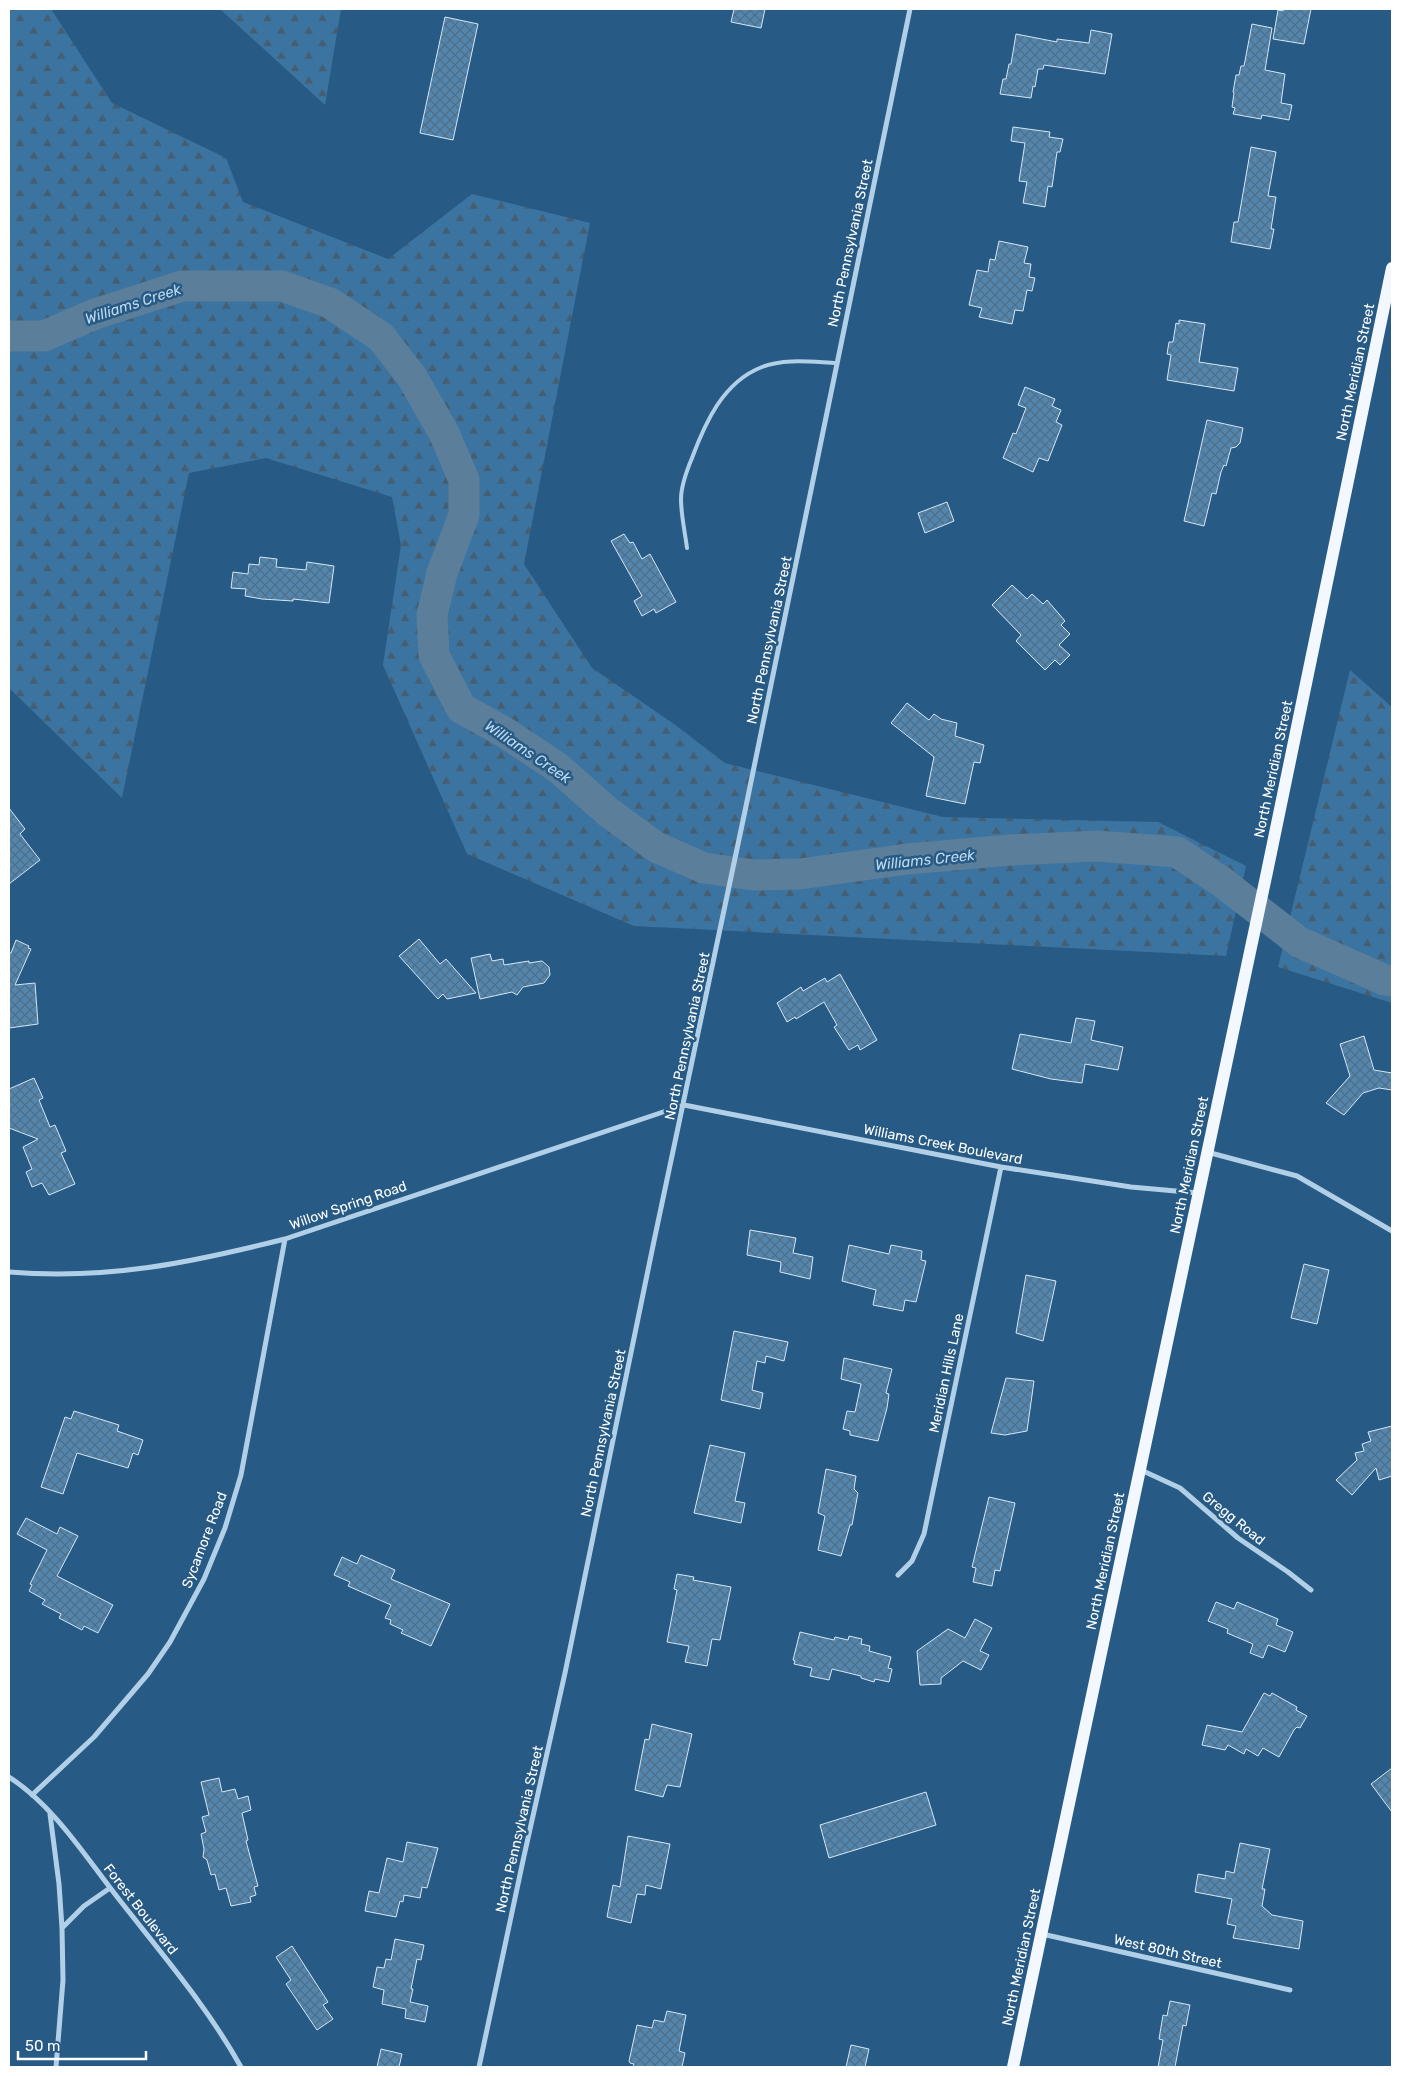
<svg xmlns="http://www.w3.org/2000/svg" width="1401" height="2076" font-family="Rubik,sans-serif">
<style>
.forest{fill:url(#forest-firs)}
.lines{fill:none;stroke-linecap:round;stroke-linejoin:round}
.river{stroke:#5b7e9b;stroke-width:31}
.building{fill:url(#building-cross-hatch);stroke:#d4e7f6}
.lane{stroke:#b1d0e7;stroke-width:4}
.street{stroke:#b1d0e7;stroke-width:5}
.primary{stroke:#f3f8fe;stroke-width:12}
.labels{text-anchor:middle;stroke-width:5;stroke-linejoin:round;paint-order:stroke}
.street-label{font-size:14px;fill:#fff;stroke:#275a84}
.water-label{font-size:15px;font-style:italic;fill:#bdd9ef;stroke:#275a84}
</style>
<defs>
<pattern id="forest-firs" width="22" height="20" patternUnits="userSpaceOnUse" patternTransform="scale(1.25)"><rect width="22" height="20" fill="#3c74a1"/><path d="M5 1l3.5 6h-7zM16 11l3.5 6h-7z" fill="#455e72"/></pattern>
<pattern id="building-cross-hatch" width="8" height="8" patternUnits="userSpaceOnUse" patternTransform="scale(1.25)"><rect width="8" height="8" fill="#5386ae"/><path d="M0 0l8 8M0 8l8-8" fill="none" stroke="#506f87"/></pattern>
</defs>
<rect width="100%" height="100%" fill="#275a84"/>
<path class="forest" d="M9,9h42l61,94 114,55 17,44 145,57 84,-65 118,29 -66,341 68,104 82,56 51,39 218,54 215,5 88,44 -20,90 -592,-30 -167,-72 -84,-189 18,-120 -9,-48 -126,-39 -77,15 -67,325 -113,-110z
M220,9h121l-16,96z
M1350,670l42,37v296l-114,-36z"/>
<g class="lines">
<path class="river" d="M9,336h35l51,-22 87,-28h100l48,17 51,34 31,40 32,56 20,47v35l-22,58 -10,42 2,40 27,53 43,24 53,35 51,45 48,35 48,21 49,7 47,-1 107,-15 103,-9 87,-4 80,6 45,30 77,60 86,38 7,1"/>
</g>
<path class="building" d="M734,9h31l-4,19 -30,-6z
M1283,9h28l-7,35 -31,-5 5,-29 5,1z
M445,17l33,7 -25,116 -33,-7z
M1252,24l20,4 -7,42 20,4 -4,29 11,2 -3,15 -27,-5 -1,4 -28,-5 2,-6 -3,-1 2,-14 -1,-1 3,-17h3l2,-9h3z
M1091,30l21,4 -7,40 -61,-9 -1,4h-5l-3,18 -2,-1 -2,12 -31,-4 3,-15h3l3,-15h2l5,-30 41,8v-3l32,4z
M1013,127l37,5 -1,5 14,2 -3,13h-3l-5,35 -4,-1 -3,21 -22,-4 4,-21 -8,-1 6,-38 -14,-2z
M1251,147l25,5 -8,44 8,1 -5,32h3l-4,20 -39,-7 3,-20h4z
M999,241l29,6 -4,16 7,1 -2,13 6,1 -3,13 -5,-1 -4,21 -8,-1 -3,14 -33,-7 3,-9 -13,-3 8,-35 11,2 2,-13 5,1z
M1179,320l26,4 -6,38 39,6 -4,23 -67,-11 4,-25 -4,-1 2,-12h4l3,-19 3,1z
M1025,387l30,12 -3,7 9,4 -5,12 6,3 -14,36 -9,-3 -6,14 -30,-14 10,-25 3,1 10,-26 -8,-3z
M1207,420l36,8 -3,15 -4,4 -5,1 -5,18 -2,-1 -3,7 -5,22 -4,-1 -8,33 -20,-5z
M947,502l7,19 -29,12 -7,-20z
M624,534l6,9 3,-1 9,17 8,-5 26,48 -20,11 -2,-4 -12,7 -8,-15 8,-5 -31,-55z
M260,557l17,2 -1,8 30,3 1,-8 27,4 -5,37 -36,-4v2l-31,-2 -17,-3 1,-7 -15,-1 2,-16 15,2 1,-10 10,1z
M1012,585l15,14 5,-5 11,10 4,-4 18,21 -4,4 9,9 -11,11 11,10 -10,10 -5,-5 -10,10 -29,-29 5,-6 -29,-30z
M907,703l22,17 5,-6 7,5 16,4 -2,13 29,9 -4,18 -6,-1 -9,42 -39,-8 8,-39 -43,-34z
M9,808l16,21 -5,5 20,26 -31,24z
M419,939l21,25 6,-5 30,34 -29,6 -4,-5 -5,5 -39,-43z
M16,940l13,6 -1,2 3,1 -16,36 20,-2 3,41 -29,4v-75h2z
M490,954l2,7 11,-2 1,6 25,-4v2l13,-2 7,6 1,8 -6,8 -21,4 -6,8 -5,-3 -32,7 -9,-41z
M840,974l37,66 -17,10 -2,-5 -9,5 -15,-23 3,-2 -13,-23 -28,17 -1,-2 -8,5 -10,-19 24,-16 2,4 22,-13 2,4z
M1076,1018l19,3 -4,19 32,7 -5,23 -33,-6 -3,19 -31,-4 -39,-10 8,-35 51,9z
M1364,1036l10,34 18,3v17l-13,-2 -16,5 -19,22 -18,-12 24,-27 -10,-32z
M34,1078l9,20 -4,2 11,27 5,-2 11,26 -5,2 14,31 -26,11 -7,-12 -10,4 -6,-15 6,-3 -9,-22 15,-8 -29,-11v-39z
M750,1230l46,8 -3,15 20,4 -3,22 -30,-7 1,-10 -34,-7z
M849,1245l40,9 2,-9 31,6 -1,9 5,1 -10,41 -11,-2 -2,11 -30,-6 3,-15 -34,-9z
M1304,1264l25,6 -12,54 -26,-6z
M1026,1275l30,6 -13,60 -27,-8z
M734,1331l54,11 -4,19 -18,-5 -1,7 -8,-2 -5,29 11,3 -3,16 -39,-9z
M844,1358l48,11 -6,24 3,1 -2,14 -9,33 -28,-6v-4l-7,-2 4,-18 8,1 6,-28 -20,-5z
M1006,1378l28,3 -7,50 -22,4 -14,-2z
M74,1411l45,14 -2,6 26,9 -5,15 -5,-2 -5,15 -51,-15 -14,41 -22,-7 24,-70 6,2z
M1392,1426v50l-13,4 -3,-12 -24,27 -16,-15 21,-20 -2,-7 9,-2 -2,-7 9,-3 -3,-9z
M710,1445l35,8 -10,48 10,2 -4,20 -47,-10z
M826,1469l30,7 -2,13 4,4 -6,32h-2l-9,31 -23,-6 7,-34 -7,-3z
M989,1497l26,6 -15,68 -5,-1 -3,16 -19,-4 3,-14 -4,-1z
M26,1518l31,16 3,-7 18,9 -21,40 56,29 -15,28 -14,-7 -2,4 -23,-12 2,-4 -19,-10 3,-4 -16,-9 3,-6 -2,-1 17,-34 -30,-16z
M361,1555l34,15 -4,9 59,25 -19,42 -30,-13 2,-3 -13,-6 1,-4 -6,-2 6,-13 -43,-19 2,-4 -16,-7 8,-18 15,7z
M677,1574l17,3 -1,3 38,7 -11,53 -8,-1 -5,27 -22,-4 4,-16 -22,-4 10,-52 -3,-1z
M1216,1602l18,7 3,-7 41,17 -2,6 17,7 -8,20 -17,-7 -5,13 -13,-5 3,-9 -26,-11 1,-4 -20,-8z
M975,1619l17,9 -12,23 9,4 -8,15 -18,-9 -22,17v6l-21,1 -3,-34 31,-22 17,9z
M800,1632l34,8 1,-3 13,3 1,-4 13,3 -1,5 9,2 -1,5 22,6 -3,11 4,1 -3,13 -14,-3 -1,3 -13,-4v-2l-29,-7 -3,11 -19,-4 2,-8 -18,-4 1,-3 -2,-1z
M1264,1693l6,3 2,-3 25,14 -1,3 11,6 -7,12 -3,-1 -3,3 -15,27 -16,-9 -5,8 -12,-7 -2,5 -16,-9 -3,5 -23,-5 5,-20 35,7z
M652,1724l40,10 -12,53 -13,-2 -4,12 -28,-7 10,-51 4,1z
M1392,1768v44l-21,-28z
M219,1778l3,14 13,-3 3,10 10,-3 3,14 -9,3 6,27 -2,1 12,45 -4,1 2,8 -6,2 1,5 -20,4 -5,-18 -7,2 -4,-16 -4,1 -4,-15 -4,-3 1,-8 -3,-15 5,-2 -4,-15 7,-2 -8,-33z
M926,1792l10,33 -107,33 -9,-33z
M628,1836l42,8 -9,45 -15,-4 -1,10 -8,-1 -6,29 -24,-6 6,-32 7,2z
M407,1842l31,6 -11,40 -5,-1 -2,11 -16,-3 -1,7 -3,-1 -4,16 -31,-6 4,-20 10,2 8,-35 16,4z
M1240,1843l30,6 -8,40h3l-3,17 10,9 31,6 -4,28 -66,-11 3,-12 -9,-2 5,-25 -37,-7 3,-18 27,5 1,-8 8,2z
M395,1939l29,6 -3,15 -4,-1 -6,30h2l-3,13 18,4 -3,16 -20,-4 1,-9 -24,-5 2,-14 -11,-3 4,-20 7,1 2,-9 5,1z
M292,1946l36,56 -5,3 10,14 -16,11 -31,-46 5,-4 -15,-23z
M1170,2001l20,4 -4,21 -3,-1 -8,42h-17l5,-27 -4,-1 4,-24 4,1z
M667,2011l19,4 -7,36 6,2 -3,14h-49l1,-3 -4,-1 -1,-2 8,-36 15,3 2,-8 10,2z
M851,2045l18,4 -4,18h-19z
M381,2049l21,5 -3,13h-22z"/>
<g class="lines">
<path class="lane" d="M687,548c-2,-16 -6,-33 -6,-49 0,-13 6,-29 11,-41 13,-35 31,-76 70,-91 23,-9 50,-5 75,-4"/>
<path class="street" d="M1207,1152l90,24 95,55
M9,1272c99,8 180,-9 276,-33l399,-134 317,62 130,20 67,6
M1141,1470l39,18 58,50 50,34 23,18
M898,1575l14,-14 12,-27 77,-367
M9,1777c45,29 76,79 109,121 43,55 89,108 123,169
M32,1795l62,-58 54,-63 22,-32 34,-63 21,-51 16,-53 44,-236
M50,1814l9,70 3,44
M1042,1934l248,56
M56,2067l7,-87 -1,-52 22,-22 26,-18
M479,2067l45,-211 41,-183 89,-432 91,-430 165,-802"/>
<path class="primary" d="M1013,2067l254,-1195 125,-604"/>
</g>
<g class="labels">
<g class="street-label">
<text transform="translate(850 243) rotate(-78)" y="5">North Pennsylvania Street</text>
<text transform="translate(1355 372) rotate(-78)" y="5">North Meridian Street</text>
<text transform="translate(769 640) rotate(-78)" y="5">North Pennsylvania Street</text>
<text transform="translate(1273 769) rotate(-78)" y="5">North Meridian Street</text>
<text transform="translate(687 1036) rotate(-78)" y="5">North Pennsylvania Street</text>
<text transform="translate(943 1144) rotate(11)" y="5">Williams Creek Boulevard</text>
<text transform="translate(1189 1165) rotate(-78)" y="5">North Meridian Street</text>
<text transform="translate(348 1205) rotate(-19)" y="5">Willow Spring Road</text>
<text transform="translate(946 1373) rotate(-78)" y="5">Meridian Hills Lane</text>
<text transform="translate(603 1433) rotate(-78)" y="5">North Pennsylvania Street</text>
<text transform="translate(1234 1518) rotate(39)" y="5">Gregg Road</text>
<text transform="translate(204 1540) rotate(-69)" y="5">Sycamore Road</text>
<text transform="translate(1105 1561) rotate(-78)" y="5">North Meridian Street</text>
<text transform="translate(519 1829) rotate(-77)" y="5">North Pennsylvania Street</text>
<text transform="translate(141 1909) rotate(52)" y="5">Forest Boulevard</text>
<text transform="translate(1168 1951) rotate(13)" y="5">West 80th Street</text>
<text transform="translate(1021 1957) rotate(-78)" y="5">North Meridian Street</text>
</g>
<g class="water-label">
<text transform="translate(133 304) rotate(-18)" y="5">Williams Creek</text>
<text transform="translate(528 752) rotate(34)" y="5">Williams Creek</text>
<text transform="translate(925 860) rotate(-6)" y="5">Williams Creek</text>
</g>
</g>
<rect width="1401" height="2076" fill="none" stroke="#ffffff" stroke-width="20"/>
<path d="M18 2051v8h128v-8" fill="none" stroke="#ffffff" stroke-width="2.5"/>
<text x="25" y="2051" font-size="15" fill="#ffffff" stroke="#275a84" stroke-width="4" paint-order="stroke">50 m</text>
</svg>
